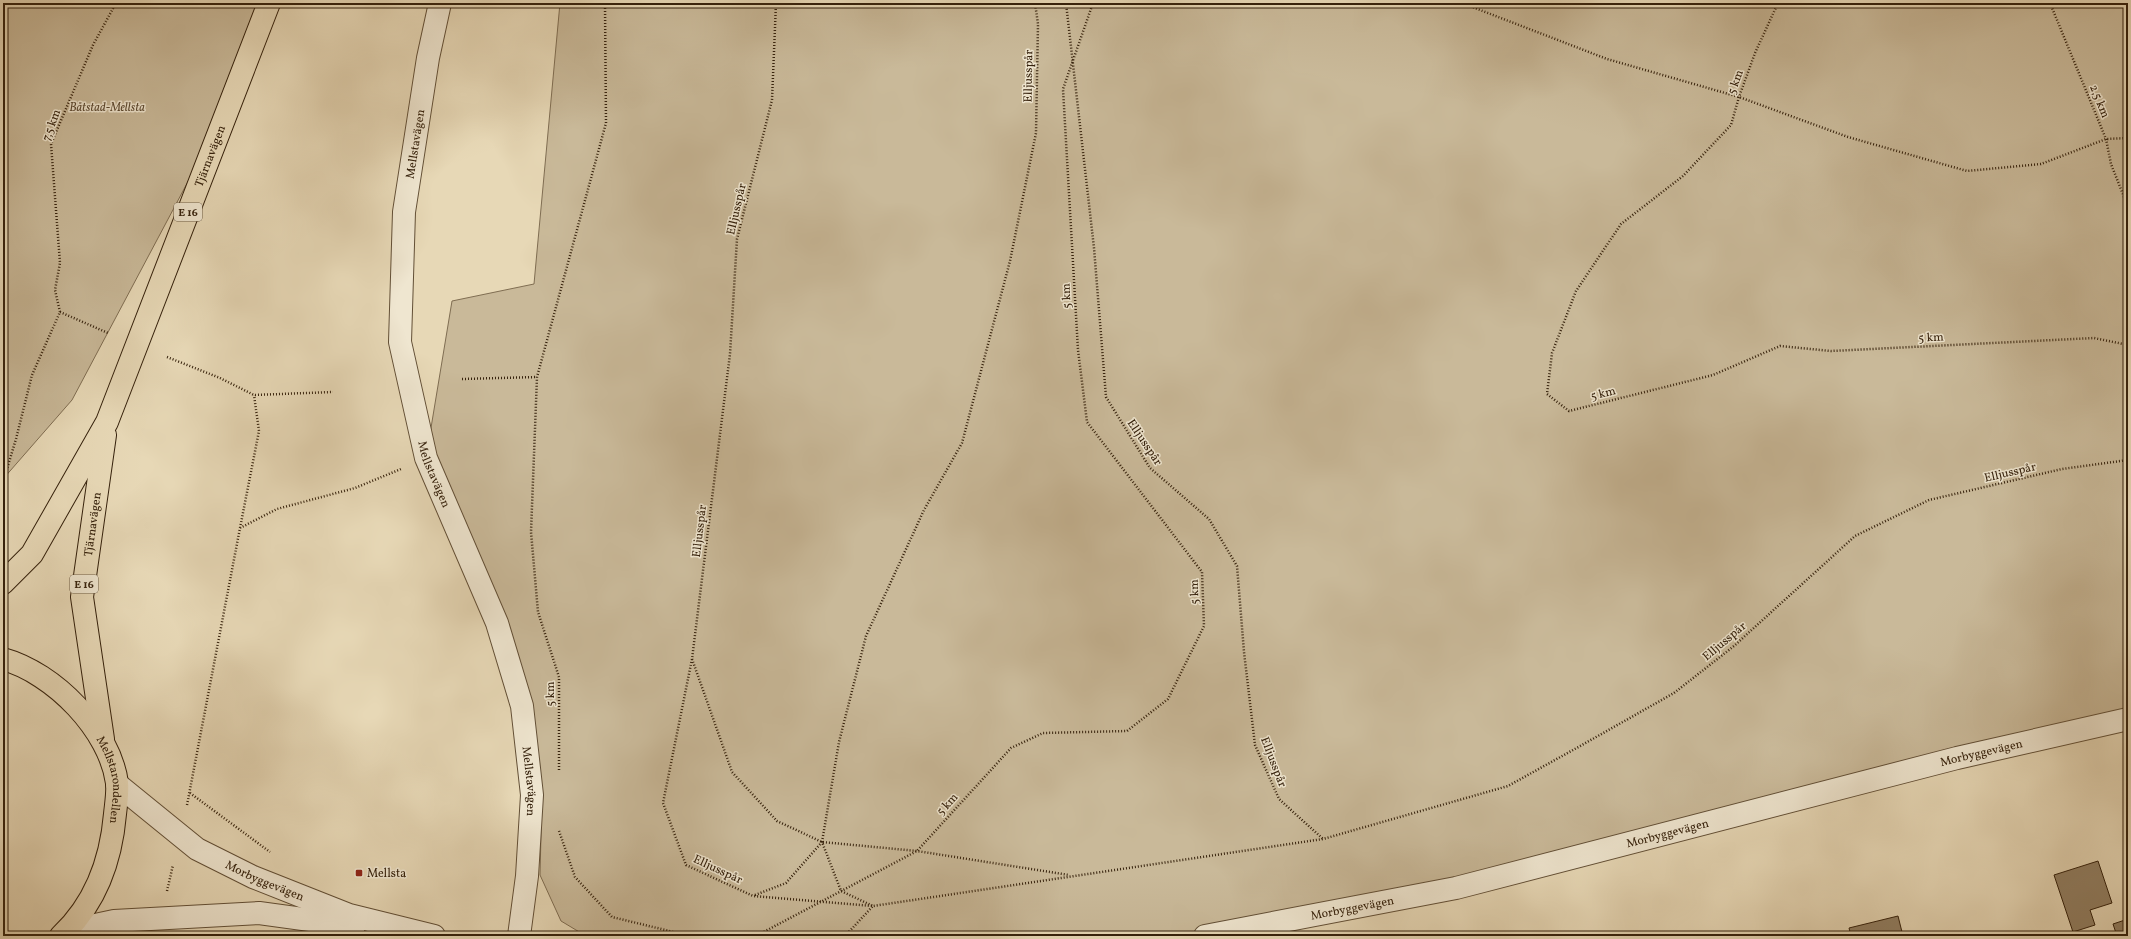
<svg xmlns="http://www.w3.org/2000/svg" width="2131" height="939" font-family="Vollkorn,serif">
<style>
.green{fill:#c9b999;stroke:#7f6d52}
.building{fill:#928064;stroke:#35210c}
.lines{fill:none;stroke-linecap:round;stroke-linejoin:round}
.minor-casing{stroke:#624f36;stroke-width:24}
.tertiary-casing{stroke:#624f36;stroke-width:24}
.trunk-casing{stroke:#35210c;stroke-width:24}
.path{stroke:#35210c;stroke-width:2.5;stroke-dasharray:1 2;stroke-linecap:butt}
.minor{stroke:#efe6d0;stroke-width:22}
.tertiary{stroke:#efe6d0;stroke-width:22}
.trunk{stroke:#e7d8b6;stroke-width:22}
.poi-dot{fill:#8f2418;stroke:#efe6d0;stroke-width:1.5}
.labels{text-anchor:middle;stroke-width:3;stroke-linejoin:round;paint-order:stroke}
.shield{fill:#efe6d0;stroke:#6d5c47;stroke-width:1}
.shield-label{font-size:11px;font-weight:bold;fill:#35210c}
.street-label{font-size:12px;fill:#35210c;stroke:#efe6d0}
.park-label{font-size:12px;font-style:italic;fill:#5a472f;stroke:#efe6d0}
.poi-label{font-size:12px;fill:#35210c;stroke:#efe6d0;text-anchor:start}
</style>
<rect width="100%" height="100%" fill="#e7d8b6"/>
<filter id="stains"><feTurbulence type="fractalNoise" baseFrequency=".005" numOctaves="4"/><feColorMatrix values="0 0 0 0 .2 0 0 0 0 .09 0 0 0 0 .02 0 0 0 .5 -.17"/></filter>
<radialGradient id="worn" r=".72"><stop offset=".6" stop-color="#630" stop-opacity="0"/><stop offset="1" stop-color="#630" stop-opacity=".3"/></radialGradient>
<path class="green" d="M3,3h255l-66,171 -120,226 -69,79z
M560,3h1568v716l-672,169 -251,48h-619l-25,-15 -21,-46 2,-81 -20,-88 -96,-248 26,-157 82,-17z"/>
<path class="building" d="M2098,861l14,42 -22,7 5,15 -22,7 -19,-57z
M1898,916l5,20h-52l-2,-8z
M2128,919v17h-11l-4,-12z"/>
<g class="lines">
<g class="minor-casing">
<g id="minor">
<path id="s1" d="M440,3l-12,55 -24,154 -4,130 26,116 71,165 25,83 10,89 -5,81 -8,60"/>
</g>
</g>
<g class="tertiary-casing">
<g id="tertiary">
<path id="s2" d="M117,784l80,65 56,28 96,38 85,21"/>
<path d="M67,931l47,-10 145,-8 95,13"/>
<path id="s3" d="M1205,936l251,-48 501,-130 171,-39"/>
</g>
</g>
<g class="trunk-casing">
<g id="trunk">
<path id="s4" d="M3,583l29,-29 75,-132 162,-419"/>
<path id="s5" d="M3,659c51,14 107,71 114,124 1,10 -1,21 -2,31 -4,47 -19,89 -54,122"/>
<path id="s6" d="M103,739l-21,-142 23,-162"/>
</g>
</g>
<path class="path" d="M776,3l-4,97 -35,139 -7,115 -38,305 -29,144 23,62 67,31 120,10 450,-67 185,-53 74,-41 92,-52 60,-47 121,-110 74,-36 133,-31 66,-9
M1066,3l28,245 12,149 44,71 59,51 28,47 7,86 11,93 24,54 44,40
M1462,3l145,56 132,38 109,40 119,34 74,-7 65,-25 22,-1
M1778,3l-23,50 -16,44 -8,28 -48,51 -62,48 -45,67 -24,62 -5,41 22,17 144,-36 67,-29 51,5 263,-13 34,7
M2050,3l56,136 5,25 17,43
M60,312l48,21
M167,357l53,21 34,17 79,-3
M462,379l75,-2
M3,482l13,-43 16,-64 28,-63 -5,-22 5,-27 -9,-119 42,-99 23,-42
M240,528l19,-97 -5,-36
M692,659l40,113 45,49 45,21 95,9 152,24
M559,770v-93l-21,-65 -7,-80 6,-155 69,-254 -1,-120
M190,793l80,59
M187,805l53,-277 37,-19 78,-21 46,-19
M559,831l16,46 37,40 78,19
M167,891l6,-26
M755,895l31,-12 36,-41
M756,936l161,-85 94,-103 32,-15 84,-2 41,-32 36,-73 -2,-54 -115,-150 -9,-72 -15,-261 30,-86
M845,936l28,-30 -32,-15 -19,-49 17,-100 27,-106 58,-126 38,-67 48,-182 26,-128 2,-109 -3,-21"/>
<use href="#minor" class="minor"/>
<use href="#tertiary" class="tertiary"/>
<use href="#trunk" class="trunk"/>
</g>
<rect class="poi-dot" x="355" y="869" width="8" height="8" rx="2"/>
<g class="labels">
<g class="shield">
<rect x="174" y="203" width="28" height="18" rx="3"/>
<rect x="70" y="575" width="28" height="18" rx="3"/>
</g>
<g class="shield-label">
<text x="188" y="216">E 16</text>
<text x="84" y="588">E 16</text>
</g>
<g class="street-label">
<text transform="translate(1028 76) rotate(-89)" y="4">Elljusspår</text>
<text transform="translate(1735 82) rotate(-70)" y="4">5 km</text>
<text transform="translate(2100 101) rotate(68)" y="4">2,5 km</text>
<text transform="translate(51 125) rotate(-70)" y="4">7,5 km</text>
<text transform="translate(415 144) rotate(-81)" y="4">Mellstavägen</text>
<text dy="4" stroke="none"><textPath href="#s4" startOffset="478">Tjärnavägen</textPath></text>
<text transform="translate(736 209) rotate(-77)" y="4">Elljusspår</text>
<text transform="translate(1066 296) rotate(-93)" y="4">5 km</text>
<text transform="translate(1931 337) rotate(-3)" y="4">5 km</text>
<text transform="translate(1603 393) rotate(-14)" y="4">5 km</text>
<text transform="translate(1145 442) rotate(56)" y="4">Elljusspår</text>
<text transform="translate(2010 472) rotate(-13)" y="4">Elljusspår</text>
<text dy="4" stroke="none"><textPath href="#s1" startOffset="479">Mellstavägen</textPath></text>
<text dy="4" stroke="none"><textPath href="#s6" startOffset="217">Tjärnavägen</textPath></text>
<text transform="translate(699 531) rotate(-83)" y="4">Elljusspår</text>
<text transform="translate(1194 592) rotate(-92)" y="4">5 km</text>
<text transform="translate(1724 641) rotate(-40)" y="4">Elljusspår</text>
<text transform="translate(550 694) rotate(-91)" y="4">5 km</text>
<text dy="4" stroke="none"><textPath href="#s3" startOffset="798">Morbyggevägen</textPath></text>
<text transform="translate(1274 762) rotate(69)" y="4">Elljusspår</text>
<text dy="4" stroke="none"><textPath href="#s5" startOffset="172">Mellstarondellen</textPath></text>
<text dy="4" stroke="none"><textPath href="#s1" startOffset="803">Mellstavägen</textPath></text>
<text transform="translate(947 804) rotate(-48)" y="4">5 km</text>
<text dy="4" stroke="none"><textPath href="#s3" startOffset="474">Morbyggevägen</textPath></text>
<text transform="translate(718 869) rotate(25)" y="4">Elljusspår</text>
<text dy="4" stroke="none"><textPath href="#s2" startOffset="178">Morbyggevägen</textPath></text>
<text dy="4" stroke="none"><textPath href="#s3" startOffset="150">Morbyggevägen</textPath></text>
</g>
<g class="park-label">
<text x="107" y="111">Båtstad-Mellsta</text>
</g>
<g class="poi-label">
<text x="367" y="877">Mellsta</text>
</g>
</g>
<rect width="2131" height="939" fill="none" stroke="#e7d8b6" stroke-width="16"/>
<rect x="4" y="4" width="2123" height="931" fill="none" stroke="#35210c" stroke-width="2"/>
<rect x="8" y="8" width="2115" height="923" fill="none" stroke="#35210c"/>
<rect width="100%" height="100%" filter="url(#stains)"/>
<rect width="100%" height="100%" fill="url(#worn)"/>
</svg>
